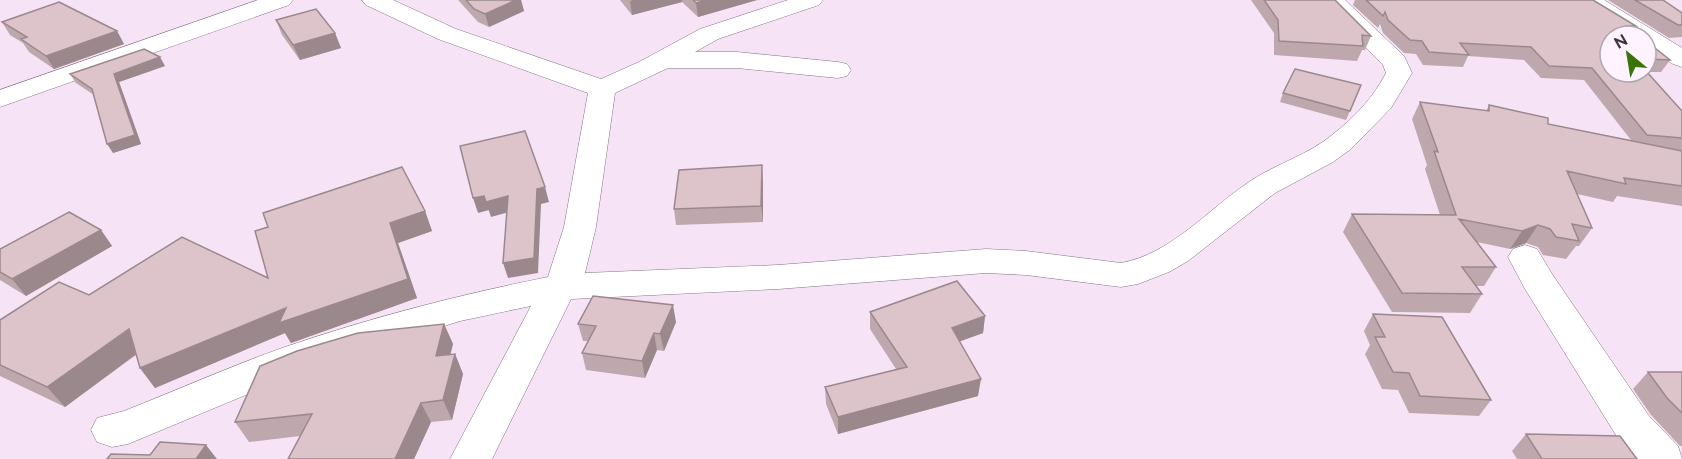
<svg xmlns="http://www.w3.org/2000/svg" width="1682" height="459" font-family="Raleway,sans-serif">
<style>
.lines{fill:none;stroke-linecap:round;stroke-linejoin:round}
.minor-casing{stroke:#847484;stroke-width:1}
.minor{fill:#fff;fill-rule:evenodd}
.wall{fill:#bea8ae}
.shaded-wall{fill:#9b888d}
.building{fill:#ddc3ca;stroke:#9b888d;stroke-width:1.5}
</style>
<rect width="100%" height="100%" fill="#f6e4f6"/>
<g class="lines">
<g class="minor-casing">
<path id="minor" d="M258,0h35l-4,5 -289,102v-17z
M362,0h31l63,29 145,50 38,-17 61,-33 88,-29h35l-4,5 -101,34 -23,13h42l101,10 9,2 4,6 -4,6 -9,2 -101,-10h-69l-53,25 -19,134 -11,46 193,-8 208,-16 40,2 95,12c51,-9 89,-56 131,-83 26,-17 56,-25 80,-45 22,-17 41,-37 54,-62l-3,-8 -64,-65h26l59,56 8,17 -21,35 -40,41 -18,13 -58,31 -87,68 -19,11 -31,12 -17,3 -95,-12 -40,-2 -208,16 -207,10 -79,160h-42l81,-153 -71,15 -152,48 -180,75 -16,3 -15,-5 -6,-12 6,-12 27,-7c53,-21 105,-44 158,-63 87,-30 176,-53 266,-71l16,-50 24,-134 -150,-54 -72,-34z
M1588,0h16l78,48v19l-9,-3 -27,-17v-11h-18l-40,-26 -4,-5z
M1525,245l12,4 15,25 97,142 29,30 4,13h-45l-18,-19 -94,-151 -17,-32 5,-8z"/>
</g>
<use href="#minor" class="minor"/>
</g>
<path class="wall" d="M458,0h63l3,11 -35,16 -11,-5z
M620,0h137l-59,17 -16,-15 -50,13z
M1251,0h84l36,36 -6,14h-3l-5,11 -83,-6v-22z
M1355,0h238l43,26 -3,5 -23,5 36,36v-31l24,19 -9,12h-14l35,39v95l-65,-10 -4,6 -36,-8 15,34 -13,18h-3l-10,13 -23,-4 -5,-8 -12,-4 -16,6 -33,-7 19,25 -12,19h-9l7,8 -12,19 -78,-1 -49,-80 9,-18 88,1 -15,-46 2,-4 -15,-46 8,-17 66,9 3,-6 59,19 83,16 -47,-60 -43,-2 -17,-18 -56,-4 -5,11 -40,-2 -7,-11 -12,-1 -21,-20 -3,-9 -2,4 -25,-23z
M1608,0h55l19,13v24l-13,1z
M276,20l59,13 6,15 -41,12 -18,-25z
M2,22l115,9 7,13 -70,25 -25,-17 -6,-9 -13,-8z
M165,66l-46,16 22,62 -28,9 -19,-58 -18,-12 -6,-9z
M1361,85l-15,35 -66,-18 3,-9z
M763,182v40l-87,3 -2,-16z
M425,211l7,20 -34,12 19,55 -126,45 -6,-10 -130,55 -15,-20 -4,-13 -71,52 -65,-31v-56l89,-25 179,-17z
M101,230l11,16 -86,50 -26,-16v-31z
M870,312l115,4 -2,17 -23,8 18,55 -140,38 -12,-30 -1,-17 71,-18 -26,-40z
M1373,314l118,86 -12,16 -70,-3 -11,-23 -16,-1 -17,-35 5,-9 -6,-14z
M676,322l-12,29 -7,-1 -12,28 -59,-8 -4,-17 6,-12h-5l-5,-17z
M444,324l9,20 -3,11 5,-1 8,20 -11,46 -21,2 -17,37h-126l12,-23 -51,6 -14,-20z
M1648,372h34v74h-2l-29,-31 -18,-26z
M1526,434l111,25h-120l-5,-8z"/>
<path class="shaded-wall" d="M516,0h5l3,11 -35,16 -4,-13z
M633,0h49v2l-50,13 -2,-14z
M707,0h50l-59,17 -2,-14z
M117,31l7,13 -70,25 -8,-13z
M335,33l6,15 -41,12 -7,-15z
M160,57l5,9 -46,16 22,62 -28,9 -6,-9 7,-70z
M762,165l1,17v40l-2,-16z
M545,187l4,15 -8,2 -3,69 -30,5 -5,-15 34,-74z
M484,196l5,14 -11,3 -5,-15z
M508,196l5,15 -22,6 -5,-15z
M425,211l7,20 -34,12 19,55 -126,45 -6,-10 -130,55 -15,-20 146,-60 104,-85z
M1538,225l-12,18 -16,6 12,-18z
M101,230l11,16 -86,50 -14,-17z
M673,305l3,17 -12,29 -4,-17z
M985,316l-2,17 -33,12 2,-17z
M444,324l9,20 -8,32 -9,-20z
M129,329l14,20 -78,58 -18,-20z
M654,333l3,17 -12,28 -3,-17z
M455,354l8,20 -11,46 -9,-20z
M981,379l-3,17 -140,38v-17z
M421,403l10,19 -17,37h-19z
M206,445l11,14h-21z"/>
<path class="building" d="M466,0h50l-31,14 -11,-5z
M693,0h14l-11,3z
M1264,0h71l36,36 -9,-1 1,11 -84,-5 -1,-21z
M1366,0h227l43,26h-9l13,10h-30v36h36v-1l36,40v27l-35,-3 -55,-67 -43,-2 -18,-19 -71,-4 9,12 -40,-3 -7,-11 -12,-1 -22,-20 -3,-8 -2,4z
M1635,0h28l19,13v12h-4z
M59,2l58,29 -71,25 -25,-17 6,-2 -25,-15z
M316,9l19,24 -42,12 -17,-25z
M1646,41l24,19 -24,-1z
M144,49l16,8 -46,17 21,61 -28,9 -15,-55 -22,-15z
M1295,69l66,16 -11,26 -67,-18z
M1420,102l69,9v-6l59,13v6l134,27v35l-58,-8 2,6 -59,-13 25,57 -20,-4 7,17 -23,-4 -6,-8 -12,-4 -16,6 -63,-12 37,48h-34l20,27 -80,-1 -50,-79 104,1 -22,-64 4,1z
M525,131l20,56 -8,2 -3,69 -31,5 5,-67 -22,6 -2,-6 -11,2 -13,-52z
M762,165l-1,41 -87,3 5,-39z
M402,167l23,44 -35,12 18,56 -129,44 7,-15 -146,60 -11,-39 -82,58 -47,-22v-45l59,-38 30,13 93,-58 86,41 -13,-47 13,-4 -5,-14z
M69,212l32,18 -89,49 -12,-7v-23z
M957,281l28,35 -33,12 29,51 -143,38 -13,-30 82,-20 -37,-55z
M593,296l80,9 -13,29 -6,-1 -12,28 -60,-8 14,-27 -18,-2z
M1373,314l69,3 49,83 -71,-4 -11,-23 -16,-1 -18,-35h10z
M444,324l-8,32 19,-2 -12,46 -22,3 -26,56h-107l24,-45 -77,8 25,-56 37,-15 61,-18z
M1648,372h34v41l-15,-15z
M1526,434l94,2 17,23h-95z
M160,442l46,3 -10,14h-89l4,-5 39,1z"/>
<g transform="translate(1628 54) rotate(330)"><circle r="28" fill="#fef3fe" stroke="#b0a7b0" stroke-width="1.5"/>
<path d="M0-4.5L10 22L0 15L-10 22Z" fill="#397409"/>
<text y="-9" font-size="16" font-weight="bold" text-anchor="middle" fill="#3c353c">N</text>
</g>
</svg>
